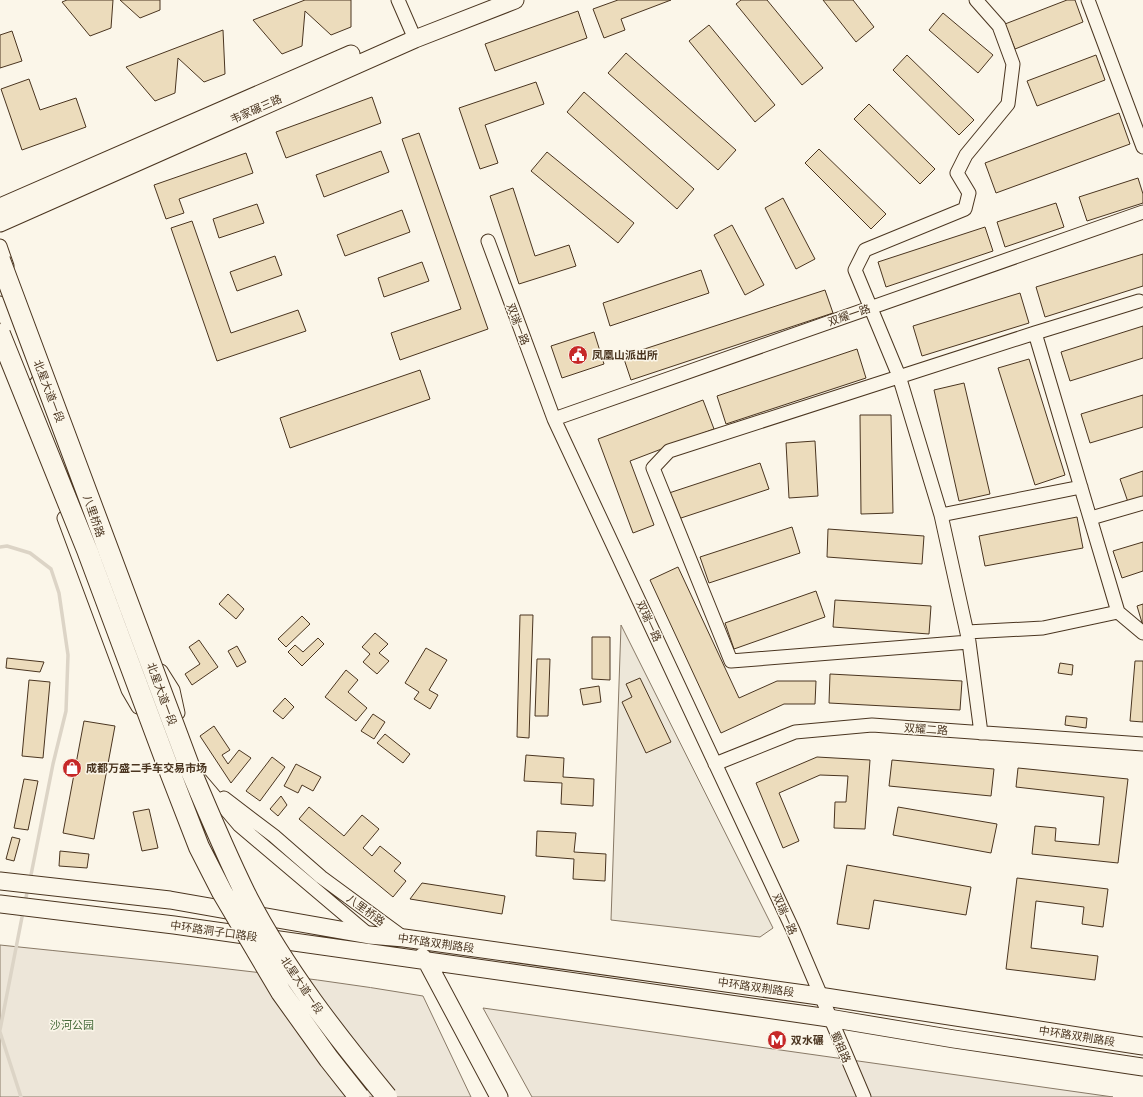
<svg xmlns="http://www.w3.org/2000/svg" width="1143" height="1097" font-family="Rubik,'Noto Sans SC',sans-serif">
<style>
.green{fill:#ede6d9;stroke:#887966}
.parking{fill:#ede7d9;stroke:#887966}
.lines{fill:none;stroke-linecap:round;stroke-linejoin:round}
.stream{stroke:#dcd4c6;stroke-width:3.5}
.building{fill:#ecdcbc;stroke:#4a3520}
.minor-casing{stroke:#4a3520;stroke-width:15}
.major-casing{stroke:#4a3520;stroke-width:19}
.minor{stroke:#fbf6e9;stroke-width:13}
.major{stroke:#fbf6e9;stroke-width:17}
.highway-bridge-casing{stroke:#4a3520;stroke-width:22;stroke-linecap:butt}
.highway-bridge{stroke:#fbf6e9;stroke-width:20}
.labels{text-anchor:middle;stroke-width:3;stroke-linejoin:round;paint-order:stroke}
.street-label{font-size:11px;fill:#4a3520;stroke:#fbf6e9}
.poi-label{font-size:11px;font-weight:bold;fill:#4a3520;stroke:#fbf6e9;text-anchor:start}
.park-label{font-size:11px;fill:#436837;stroke:#fbf6e9}
</style>
<rect width="100%" height="100%" fill="#fbf6e9"/>
<path class="green" d="M0,945c141,15 283,27 423,51l48,101h-471z
M483,1008l630,89h-581z"/>
<path class="parking" d="M621,625l152,303 -13,9 -149,-17z"/>
<g class="lines">
<path class="stream" d="M0,547l7,-1 23,7 21,16 8,24 9,62 -2,56 -13,53 -23,116
M25,902l3,-14
M0,1030l23,-118
M0,1032l21,65"/>
</g>
<path class="building" d="M67,0h46l-2,28 -21,8 -28,-34z
M120,0h40v10l-20,8z
M305,0h46v27l-20,8 -26,-24 -3,35 -20,8 -29,-34z
M618,0h53l-50,19 4,11 -21,8 -11,-29z
M741,0h26l56,68 -21,17 -66,-81z
M823,0h30l21,27 -18,15z
M1067,0h8l8,22 -68,27 -10,-25z
M578,11l9,27 -92,33 -10,-27z
M943,13l50,42 -15,18 -49,-43z
M709,25l66,80 -20,17 -66,-81z
M223,30l2,44 -21,8 -26,-24 -3,35 -20,8 -29,-34z
M12,31l10,30 -22,7v-33z
M626,53l110,97 -18,20 -110,-97z
M907,55l67,65 -15,15 -66,-65z
M1096,55l9,25 -68,26 -10,-25z
M29,79l11,31 36,-12 10,29 -64,23 -21,-61z
M536,82l8,22 -59,21 13,38 -18,6 -21,-61z
M584,92l110,97 -17,20 -110,-97z
M372,97l9,26 -95,35 -10,-26z
M869,104l66,65 -15,15 -66,-65z
M1119,113l11,31 -134,49 -11,-30z
M419,133l69,196 -88,31 -9,-27 70,-24 -59,-170z
M819,149l67,65 -15,15 -66,-66z
M381,151l8,21 -65,25 -8,-22z
M547,152l87,71 -16,20 -87,-72z
M246,153l7,20 -74,26 5,14 -18,6 -12,-34z
M1138,178l5,16v9l-56,18 -8,-24z
M513,188l22,68 34,-11 7,21 -57,18 -29,-88z
M783,198l32,61 -19,10 -31,-61z
M1056,203l8,24 -59,20 -8,-25z
M257,204l7,19 -45,15 -6,-19z
M402,210l8,22 -65,24 -8,-21z
M192,221l39,112 67,-23 8,21 -89,30 -46,-133z
M732,225l32,60 -19,10 -31,-60z
M985,227l8,24 -107,36 -8,-25z
M1143,254v32l-98,31 -9,-30z
M275,256l7,19 -45,16 -7,-19z
M422,262l7,19 -45,16 -6,-19z
M701,270l8,23 -99,33 -7,-23z
M825,290l8,23 -202,67 -8,-24z
M1020,293l9,30 -107,33 -9,-30z
M1143,326v32l-73,23 -9,-29z
M594,332l10,32 -42,14 -11,-32z
M857,349l9,29 -140,46 -9,-28z
M1029,359l36,116 -30,10 -37,-117z
M420,370l10,29 -140,49 -10,-30z
M964,383l26,111 -31,7 -25,-111z
M1143,395v32l-53,16 -9,-29z
M703,400l11,29 -84,32 24,64 -21,8 -35,-94z
M860,415h31l2,98 -32,1z
M815,441l3,55 -29,2 -3,-55z
M760,463l9,26 -91,30 -9,-26z
M1143,471v29l-14,5 -9,-26z
M1077,517l6,31 -98,18 -6,-30z
M792,527l8,26 -91,30 -9,-26z
M828,529l96,7 -2,28 -95,-7z
M1143,542v29l-21,7 -9,-27z
M678,567l61,131 38,-17h39l-1,23h-31l-63,29 -71,-153z
M816,591l9,26 -91,32 -9,-26z
M228,594l16,15 -8,10 -17,-15z
M835,600l96,6 -2,28 -96,-7z
M1143,604v22l-6,-20z
M520,615h13l-4,123 -12,-1z
M302,616l8,8 -24,23 -8,-8z
M375,633l13,11 -9,9 10,8 -12,13 -14,-12 7,-8 -8,-7z
M592,637h18v43l-18,-1z
M318,638l6,6 -22,22 -14,-14 7,-7 8,7z
M199,640l19,27 -26,18 -7,-11 15,-10 -11,-17z
M237,646l9,16 -9,5 -9,-16z
M426,648l21,12 -18,30 9,5 -8,14 -16,-10 5,-7 -14,-9z
M7,658l37,4 -4,10 -34,-4z
M537,659h13l-2,57h-13z
M1135,661h8v61l-13,-1z
M1060,663l13,2 -1,10 -14,-2z
M346,670l12,10 -10,12 19,16 -11,13 -31,-24z
M830,674l132,7 -2,29 -131,-7z
M640,678l31,64 -25,11 -24,-51 10,-5 -6,-13z
M29,680l21,2 -7,76 -21,-2z
M599,686l2,16 -18,3 -3,-16z
M285,698l9,9 -11,12 -10,-8z
M373,714l12,8 -11,17 -13,-8z
M1066,716l21,2 -1,10 -21,-3z
M84,721l31,5 -21,113 -31,-6z
M214,726l16,24 -8,5 6,9 11,-14 12,8 -20,25 -31,-47z
M385,734l25,20 -7,9 -26,-20z
M526,755l38,3 -1,19 31,2 -1,27 -32,-2 1,-21 -38,-2z
M272,757l13,10 -25,34 -14,-10z
M817,757l53,3 -5,69 -31,-1 1,-26h11l2,-26 -28,-1 -41,18 20,48 -16,7 -27,-65z
M892,760l102,9 -3,27 -102,-10z
M296,764l25,13 -8,14 -11,-6 -4,8 -14,-7z
M1018,768l110,11 -10,84 -86,-9 3,-28 21,2 -1,13 44,4 5,-48 -88,-10z
M24,779l14,2 -10,49 -14,-2z
M281,796l6,9 -9,11 -8,-7z
M309,807l35,29 18,-21 17,14 -16,19 9,8 8,-10 21,17 -7,8 12,10 -13,16 -94,-78z
M898,807l99,17 -6,29 -98,-18z
M149,809l9,39 -16,3 -9,-39z
M537,831l39,2 -2,19 32,2 -1,27 -32,-2 1,-20 -38,-3z
M12,837l8,2 -6,22 -8,-2z
M60,851l29,3 -2,14 -28,-2z
M847,865l124,22 -5,28 -92,-15 -5,29 -32,-5z
M1017,878l91,11 -5,38 -21,-3 2,-17 -48,-6 -5,47 67,8 -3,24 -89,-11z
M422,883l83,13 -3,18 -92,-15z"/>
<g class="lines">
<g class="minor-casing">
<path id="minor" d="M398,0l17,39
M976,0l23,26 14,38 -5,40 -42,51 -9,18 12,20 -4,16 -100,41 -10,20 44,106 42,139 28,127 12,91
M1088,0l55,147
M488,241l66,178 239,511 71,167
M0,246l7,20
M0,303l26,71
M1035,333l83,279 25,21
M554,419l589,-207
M941,515l140,-28
M64,518l64,172 10,17
M1091,518l52,-15
M967,632l76,-4 75,-16
M969,642l-238,19 -78,-193 16,-17 366,-118 104,-32
M161,671l12,19 5,23
M715,764l80,-32 77,-7 271,19
M199,778l40,47 130,110
M224,798l50,38 47,41 83,61"/>
</g>
<g class="major-casing">
<path id="major" d="M0,207l351,-153
M0,223l415,-184 100,-39
M0,881l170,19 199,35 35,3 415,58 324,50
M0,904l174,21 655,93 125,21 189,28
M422,957l5,5 72,135"/>
</g>
<use href="#minor" class="minor"/>
<use href="#major" class="major"/>
<g class="highway-bridge-casing">
<path id="highway-bridge" d="M0,260l191,511c18,43 36,86 57,128 37,71 88,136 139,198
M0,334l87,216 81,217 31,80 23,45 59,100 48,67 30,38"/>
</g>
<use href="#highway-bridge" class="highway-bridge"/>
</g>
<defs>
<g id="civic-disc" transform="scale(1)"><circle r="9.5" fill="#c62828" stroke="#fbf6e9"/><path d="M-.6-6.5H3V-4.5H.6V-3L4-1V1h2V6H-6V1h2V-1L-.6-3ZM-1.2 2.5V6h2.4V2.5Z" fill="#fff"/></g>
<g id="shop-disc" transform="scale(1)"><circle r="9.5" fill="#c62828" stroke="#fbf6e9"/><path d="M-5-2.5h2.3a2.7 3.5 0 0 1 5.4 0H5L5.5 6h-11ZM-1.5-2.5h3a1.5 2.3 0 0 0-3 0Z" fill="#fff"/></g>
<g id="metro-disc" transform="scale(1)"><circle r="9.5" fill="#c62828" stroke="#fbf6e9"/><path d="M-5.5 5V-5H-3L0 0L3-5H5.5V5H3V-.5L0 4L-3-.5V5Z" fill="#fff"/></g>
</defs>
<g fill-rule="evenodd">
<use href="#civic-disc" x="578" y="355"/>
<use href="#shop-disc" x="72" y="768"/>
<use href="#metro-disc" x="777" y="1040"/>
</g>
<g class="labels">
<g class="street-label">
<text transform="translate(256 109) rotate(-24)" y="4">韦家碾三路</text>
<text transform="translate(849 315) rotate(-19)" y="4">双耀一路</text>
<text transform="translate(518 324) rotate(69)" y="4">双瑞一路</text>
<text transform="translate(49 391) rotate(69)" y="4">北星大道一段</text>
<text transform="translate(94 516) rotate(71)" y="4">八里桥路</text>
<text transform="translate(649 621) rotate(65)" y="4">双瑞一路</text>
<text transform="translate(162 694) rotate(70)" y="4">北星大道一段</text>
<text transform="translate(926 729) rotate(4)" y="4">双耀二路</text>
<text transform="translate(366 910) rotate(36)" y="4">八里桥路</text>
<text transform="translate(785 914) rotate(66)" y="4">双瑞一路</text>
<text transform="translate(214 931) rotate(8)" y="4">中环路洞子口路段</text>
<text transform="translate(436 943) rotate(8)" y="4">中环路双荆路段</text>
<text transform="translate(302 985) rotate(56)" y="4">北星大道一段</text>
<text transform="translate(756 987) rotate(8)" y="4">中环路双荆路段</text>
<text transform="translate(1077 1036) rotate(9)" y="4">中环路双荆路段</text>
<text transform="translate(841 1047) rotate(66)" y="4">蜀祖路</text>
</g>
<g class="poi-label">
<text x="592" y="359">凤凰山派出所</text>
<text x="86" y="772">成都万盛二手车交易市场</text>
<text x="791" y="1044">双水碾</text>
</g>
<g class="park-label">
<text x="72" y="1029">沙河公园</text>
</g>
</g>
</svg>
